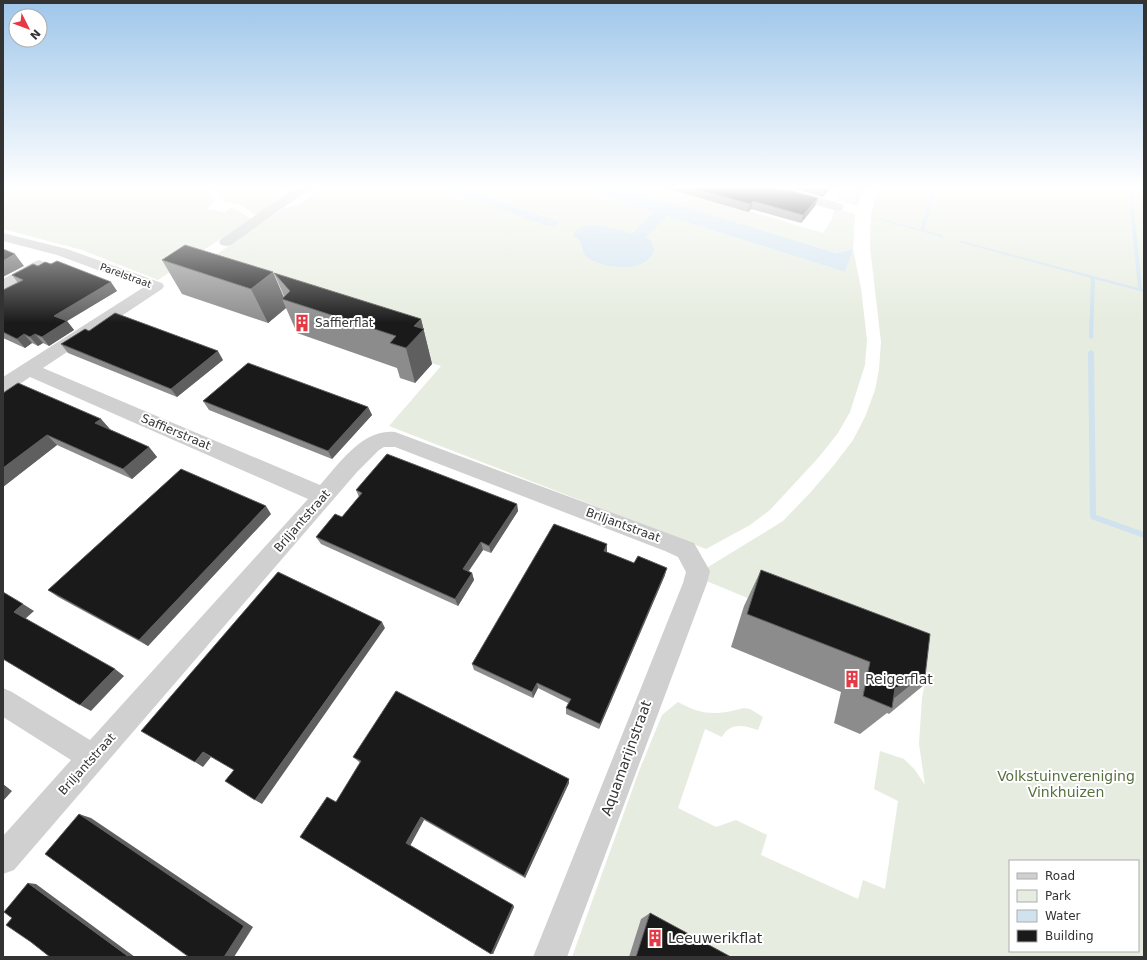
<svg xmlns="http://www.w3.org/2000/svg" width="1147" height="960" font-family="'DejaVu Sans',sans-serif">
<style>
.green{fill:#e6ecdf;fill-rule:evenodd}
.water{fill:#cfe2ee}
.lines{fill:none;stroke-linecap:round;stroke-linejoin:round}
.stream{fill:#cfe2ee;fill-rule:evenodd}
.minor{fill:#d0d0d0;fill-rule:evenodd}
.wall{fill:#8c8c8c}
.shaded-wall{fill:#5f5f5f}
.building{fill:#1a1a1a;stroke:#5f5f5f}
.labels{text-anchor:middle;stroke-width:4;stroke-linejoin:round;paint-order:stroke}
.far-street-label{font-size:10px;fill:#333;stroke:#fff}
.poi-label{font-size:12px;fill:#333;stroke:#fff;text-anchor:start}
.street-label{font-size:12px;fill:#333;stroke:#fff}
.near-poi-label{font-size:14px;fill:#333;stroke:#fff;text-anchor:start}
.near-street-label{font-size:14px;fill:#333;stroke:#fff}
.near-park-label{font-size:14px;fill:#56703f;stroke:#fff}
</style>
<rect width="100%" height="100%" fill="#fff"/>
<path class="green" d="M3,188h202l11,12 -9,9 18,3 5,-4h4l17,11 -93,61 -76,-30 -79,-21z
M211,188h74l-8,5 4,5 -25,18 -16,-12 -15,-2z
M322,188h117l115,38 5,-3 -1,-2 -98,-33h119l76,24 -23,21 -15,-2 -44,5 8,6v8c22,11 38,23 63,13l1,-26 22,-21 178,56 7,-23 -16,4 -211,-65h47l151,45 9,-14 3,-11 20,6 -2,35 8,39 6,52 -2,25 -15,47 -12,21 -19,24 -49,53 -20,15 -44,24 -317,-123 52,-60 -16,-5 6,-7 -218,-73 -31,-3 102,-70 15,-4z
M841,188h20l-4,18 -20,-5z
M877,188h267v769h-572l67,-186 23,-56 16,-13c25,14 39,13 66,6l6,1 13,8 -5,13c-14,-5 -28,-8 -36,7l-17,-8 -27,79 38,19 20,-7 31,15 -6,20 97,44 5,-19 22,9 13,-88 -24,-12 6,-38 24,8 11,11 10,15 -6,-41 3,-46 5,-26 -223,-92 4,-13 75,-46 27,-28 24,-28 19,-25 12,-23 10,-27 4,-21 2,-27 -11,-95 1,-31zM1010,861h128v90h-128z"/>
<path class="water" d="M439,188h21l98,33 1,2 -5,4 -9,-2z
M579,188h46l211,65 17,-4 -8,23 -178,-56 -21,21 5,4 3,9c-2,5 -4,9 -9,12 -12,9 -49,5 -59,-6 -4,-4 -5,-8 -5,-14l-8,-6c9,-20 43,-6 59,-3l23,-21z"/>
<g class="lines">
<path class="stream" d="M859,188h4l-5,16 -2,1 -2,-1z
M932,188h4l-12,42 19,5v2h-2l-65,-18 2,-1 42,11z
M1128,188h4l10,101 2,1v2l-49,-13 -2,59 -2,1 -2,-2 2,-59 -132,-36 3,-1 176,47z
M1091,350l3,2 2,163 48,17v6l-53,-19 -1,-2 -2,-165z"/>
<path class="minor" d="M295,188h16l-80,57 -5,1 -5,-1 -2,-3 2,-3z
M764,188h22l56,16 2,3 -2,3 -5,1 -71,-20z
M3,233l64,16 95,34 2,3 -2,3 -119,79 277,117c19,-21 43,-57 75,-53l299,111 16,28 -3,12 -140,374h-34l150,-374 3,-11 -8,-15 -13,-6 -270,-104h-11l-5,3 -22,22 -343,398 -11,4v-38l68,-76 -68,-43v-29l9,4 78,48 218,-241 -278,-122 -20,14 -7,1v-15l141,-90 -87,-32 -54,-14z
M39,260l5,2 3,3 -3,3 -35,20 -6,2v-11l31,-17z"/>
</g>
<path class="wall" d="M666,188h109l10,3 33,7 -3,8 -14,17 -50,-14 -3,3z
M792,188h38l-7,9z
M162,260l121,37 1,-1 -10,-23 147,46 11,45 -17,19 -15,-5 -3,-10 -100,-35 -11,-25 -18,15 -86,-29z
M38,266l79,25 -50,30 7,9 -25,16 -6,-3 -5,3 -6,-3 -7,5 -22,-10v-48l15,-7 -6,-8z
M89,331l134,29 -46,37 -109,-44 -7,-9z
M3,393l98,26 8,10 40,18 8,10 -25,22 -75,-34 -54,42z
M203,401l165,6 4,8 -40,44 -123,-49z
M356,490l161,14 1,7 -27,42 -8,-3 -14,21 3,2 2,7 -16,26 -137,-62 -5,-7 26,-20 17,-20z
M271,514l-123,132 -90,-49 -10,-7z
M607,544l-1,8 59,23 -66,154 -33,-15v-6l2,-5 -30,-15 -5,10 -59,-28 -2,-6z
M761,570l163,115 -35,29 -2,-1 -27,21 -26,-11 7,-31 -110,-45 13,-41z
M353,757l216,22v4l-44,95 -101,-58 -14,25 103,60 1,2 -21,47h-2l-155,-152 24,-39 -2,-2z
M650,913l81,44h-102l12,-38z"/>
<path class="shaded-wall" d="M825,188h5l-7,9z
M818,198l-3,8 -14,17 2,-8z
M753,201l-2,8 -3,3 2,-8z
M15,254l9,12 -21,11v-16z
M273,272l12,28 -3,-1 4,9 -18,15 -17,-34z
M111,282l6,9 -50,30 7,9 -25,16 -7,-9 12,-21z
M421,319l11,45 -17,19 -9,-35 8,-22z
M24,334l8,9 -7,5 -8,-9z
M35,334l8,9 -5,3 -8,-9z
M218,351l5,9 -46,37 -6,-8z
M368,407l4,8 -40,44 -4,-8z
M101,419l9,10 -6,4 -9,-10z
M47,435l10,10 -54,42v-19z
M149,447l8,10 -25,22 -9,-10z
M517,504l1,7 -27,42 -2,-7z
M266,506l5,8 -123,132 -9,-6z
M481,542l2,8 -18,26 -2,-7z
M607,544v8l-4,7 1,-8z
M667,568l-2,7 -66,154 1,-5z
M472,573l2,7 -16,26 -3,-7z
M23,604l11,7 -9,8 -11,-7z
M382,622l3,6 -123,176 -7,-4z
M115,669l9,7 -33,35 -11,-6z
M914,682l-28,23 9,-17z
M537,683l1,5 -5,10 -1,-6z
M203,752l8,5 -8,10 -8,-5z
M569,779v4l-44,95 -1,-2z
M3,784l9,7 -9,10z
M79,814l12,4 162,109 -19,30h-10z
M421,817l3,3 -14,26 -4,-3z
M28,883l8,1 99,73h-6z
M513,905l1,2 -21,47h-2z"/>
<path class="building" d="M694,188h81l10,3 1,-1 32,8 -15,17 -50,-14 -3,3z
M185,245l88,27 -22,17 -89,-29z
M3,249l12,5 -12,7z
M57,261l54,21 -57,34 13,5 -25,16 -7,-3 -5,3 -6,-3 -7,5 -14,-7v-42l20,-10 -11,-5 21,-11 5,2 7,-4 6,2z
M274,273l147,46 -7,7 10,3 -18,19 -16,-5 6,-7 -114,-37 8,-8z
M115,313l103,38 -47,38 -110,-45 24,-15 4,2z
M248,363l120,44 -40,44 -125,-50z
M18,383l83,36 -6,4 54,24 -26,22 -76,-34 -44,33v-75z
M387,454l130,50 -28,42 -8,-4 -18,27 9,4 -17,26 -139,-62 19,-23 7,3 20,-24 -6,-3z
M181,469l85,37 -127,134 -91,-50z
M554,524l53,20 -3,7 30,12 4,-7 29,12 -67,156 -34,-16 5,-9 -34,-16 -5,9 -60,-28z
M761,570l169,64 -6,51 -10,-3 -19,6 -3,20 -29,-12 7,-34 -123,-48z
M278,572l104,50 -127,178 -30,-19 9,-11 -31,-18 -8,10 -54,-31z
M3,592l20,12 -9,8 101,57 -35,36 -77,-46z
M396,691l173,88 -45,97 -103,-59 -15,26 107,62 -22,49 -191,-117 27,-40 9,5 25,-41 -8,-4z
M79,814l165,112 -20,31h-35l-144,-103z
M28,883l101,74h-79l-19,-15 -25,-17 6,-7 -8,-6z
M650,913l81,44h-95z"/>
<linearGradient id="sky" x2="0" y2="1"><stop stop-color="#9ec6ea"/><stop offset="0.58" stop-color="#fff"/><stop offset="1" stop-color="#fff" stop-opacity="0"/></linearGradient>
<rect width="1147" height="323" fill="url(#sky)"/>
<defs>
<g id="building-bare" transform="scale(1.38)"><path d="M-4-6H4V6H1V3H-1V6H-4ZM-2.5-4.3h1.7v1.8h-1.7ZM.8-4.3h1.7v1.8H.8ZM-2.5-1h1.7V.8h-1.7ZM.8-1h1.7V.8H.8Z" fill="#e63946" stroke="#fff" stroke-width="2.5" paint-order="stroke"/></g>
</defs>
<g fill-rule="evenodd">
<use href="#building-bare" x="302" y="323"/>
<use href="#building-bare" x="852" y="679"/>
<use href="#building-bare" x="655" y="938"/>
</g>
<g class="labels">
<g class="far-street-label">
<text transform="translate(126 275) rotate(20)" y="4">Parelstraat</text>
</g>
<g class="poi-label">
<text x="315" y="327">Saffierflat</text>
</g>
<g class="street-label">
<text transform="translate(176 432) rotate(23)" y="4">Saffierstraat</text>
<text transform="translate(302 521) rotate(-49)" y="4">Briljantstraat</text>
<text transform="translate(623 525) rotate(20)" y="4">Briljantstraat</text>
<text transform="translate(87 764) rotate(-48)" y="4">Briljantstraat</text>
</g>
<g class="near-poi-label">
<text x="865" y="684">Reigerflat</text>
<text x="668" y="943">Leeuwerikflat</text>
</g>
<g class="near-street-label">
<text transform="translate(626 758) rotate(-70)" y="5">Aquamarijnstraat</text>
</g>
<g class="near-park-label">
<text x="1066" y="781">Volkstuinvereniging<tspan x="1066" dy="16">Vinkhuizen</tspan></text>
</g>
</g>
<rect width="1147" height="960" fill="none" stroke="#333333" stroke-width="8"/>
<rect x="1009" y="860" width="130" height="92" fill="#ffffff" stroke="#adadad"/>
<rect x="1017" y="873" width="20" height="6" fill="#d0d0d0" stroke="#adadad"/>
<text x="1045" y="880" font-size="12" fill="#333333">Road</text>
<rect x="1017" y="890" width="20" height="12" fill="#e6ecdf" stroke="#adadad"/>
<text x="1045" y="900" font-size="12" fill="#333333">Park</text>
<rect x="1017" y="910" width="20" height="12" fill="#cfe2ee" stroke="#adadad"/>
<text x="1045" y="920" font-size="12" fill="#333333">Water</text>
<rect x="1017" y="930" width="20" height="12" fill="#1a1a1a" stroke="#adadad"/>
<text x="1045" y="940" font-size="12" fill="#333333">Building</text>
<g transform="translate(28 28) rotate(132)"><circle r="19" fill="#ffffff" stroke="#adadad"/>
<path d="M0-3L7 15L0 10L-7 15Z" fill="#e63946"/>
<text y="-6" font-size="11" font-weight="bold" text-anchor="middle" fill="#333333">N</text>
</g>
</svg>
